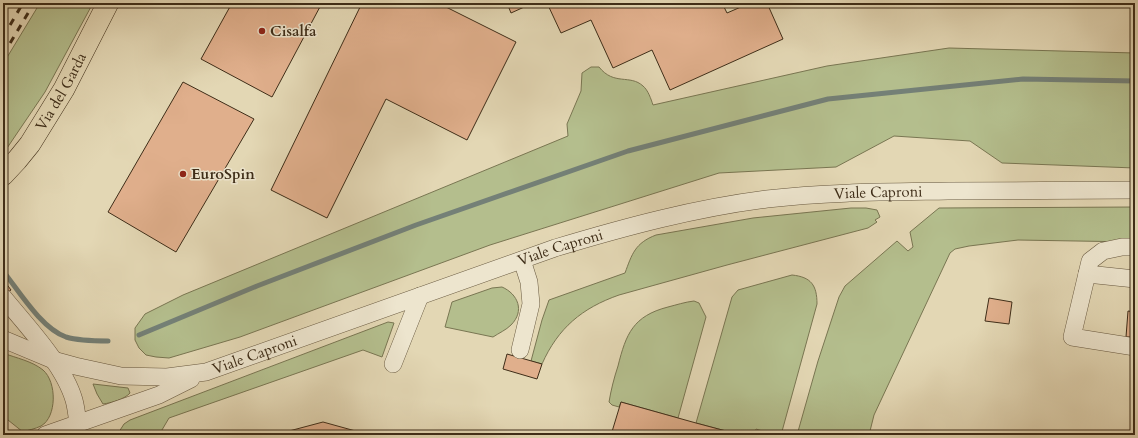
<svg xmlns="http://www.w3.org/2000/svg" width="1138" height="438" font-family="Cardo,serif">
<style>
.green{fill:#b4be8d;stroke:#797652}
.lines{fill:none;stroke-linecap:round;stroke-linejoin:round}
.stream{stroke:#748077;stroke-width:5}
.building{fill:#e0af8c;stroke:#3e2d18}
.minor-casing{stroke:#67583f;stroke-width:18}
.major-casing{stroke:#3e2d18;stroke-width:22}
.minor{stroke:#ede5ce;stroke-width:17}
.major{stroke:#e3d7b4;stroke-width:21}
.rail{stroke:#3e2d18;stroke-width:3;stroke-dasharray:7 7;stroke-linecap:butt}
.poi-dot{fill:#8f2418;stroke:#ede5ce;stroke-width:1.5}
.labels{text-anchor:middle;stroke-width:3;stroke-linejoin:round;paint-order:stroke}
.poi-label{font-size:15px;font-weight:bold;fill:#3e2d18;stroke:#ede5ce;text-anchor:start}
.street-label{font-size:15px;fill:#3e2d18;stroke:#ede5ce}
</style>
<rect width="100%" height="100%" fill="#e3d7b4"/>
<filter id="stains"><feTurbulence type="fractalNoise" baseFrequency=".005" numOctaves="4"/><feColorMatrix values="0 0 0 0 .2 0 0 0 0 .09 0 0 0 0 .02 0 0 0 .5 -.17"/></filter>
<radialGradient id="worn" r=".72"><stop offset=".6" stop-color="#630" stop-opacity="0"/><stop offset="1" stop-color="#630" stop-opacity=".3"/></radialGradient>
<path class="green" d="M40,3h53l-48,89 -42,62v-90z
M949,48l186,5v115l-133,-5 -32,-22 -76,-5 -58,31 -117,6 -229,72 -250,92 -71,21 -13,-1 -10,-2 -7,-7 -4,-8v-12l10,-14 38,-19 385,-159 -1,-12 14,-33 1,-18 9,-6h8c15,19 31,7 44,19 5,4 8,13 10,19l174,-39z
M1135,207v35l-117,-2 -49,6 -14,3 -5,4 -76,162 -5,20h-72l21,-74 21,-64 6,-11 52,-45 11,10 5,-4 -3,-15 29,-24z
M851,208h15l11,2 3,7 -5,3 2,2 -9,6 -141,37 -108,30c-37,13 -61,33 -77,69l-11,-3 11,-41 7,-20 76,-27c7,-19 10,-30 31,-38l97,-17z
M792,275c19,2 25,10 25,29l-36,131h-6l-19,-6 -2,6h-13l-45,-12 36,-126 6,-7z
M502,287c16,7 23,24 9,38 -5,5 -12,8 -18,12l-48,-10 7,-25 40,-14z
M694,301l5,2 7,14 -28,101 -57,-16 -2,5 -7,-2 -3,-3c2,-12 5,-24 9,-36 8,-32 15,-50 50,-59 8,-2 17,-5 26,-6z
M388,322l6,1 -12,34 -19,-7 -194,68 -10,17h-42l7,-11 6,-4z
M3,353c13,5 29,8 40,17 14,12 14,47 -2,56 -6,3 -13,4 -18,6l-20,-16z
M93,384l35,4 2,5c-5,6 -19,10 -27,11l-6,-10z"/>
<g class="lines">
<path class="stream" d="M3,271c16,20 38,57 63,66 13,4 29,4 42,4
M139,335l118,-49 159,-61 212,-74 200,-52 195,-20 112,2"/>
</g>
<path class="building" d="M232,3h90l-50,94 -71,-38z
M362,3h76l78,39 -49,98 -81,-41 -59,119 -56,-28z
M507,3h26l-22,10z
M547,3h175l5,10 23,-10h17l16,36 -113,51 -18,-40 -39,18 -22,-48 -30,13z
M183,82l71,37 -78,133 -68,-40z
M5,282l6,8 -6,4 -2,-3v-7z
M1133,283h2v21l-4,-1z
M989,298l23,4 -3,22 -24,-3z
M1128,311l7,1v25h-9z
M507,354l35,10 -5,15 -34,-10z
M621,402l75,21 45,12h-130z
M323,422l47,13h-96z"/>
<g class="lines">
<g class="minor-casing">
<g id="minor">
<path d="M1135,247h-13l-19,4 -13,10 -18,76 63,10"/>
<path d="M1087,274l48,5"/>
<path d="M3,297c23,28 61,68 71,103 2,7 3,16 4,24"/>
<path id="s1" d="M3,339l50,21 22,6 46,10 46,1 39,-5 349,-124c70,-21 140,-40 212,-49 60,-7 120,-7 181,-8 62,0 125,-1 187,-1"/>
<path d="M520,350l11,-46 -2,-22 -7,-22"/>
<path d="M393,364l27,-68"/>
<path d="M45,435l114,-40 32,-16"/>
</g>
</g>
<g class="major-casing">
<g id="major">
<path id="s2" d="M3,175l14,-15 13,-16 34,-55 44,-86"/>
</g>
</g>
<use href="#minor" class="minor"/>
<use href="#major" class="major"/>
<path class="rail" d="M3,37l20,-34
M3,55l31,-52"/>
</g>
<g class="poi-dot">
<circle cx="262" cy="31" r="4"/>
<circle cx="183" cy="174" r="4"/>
</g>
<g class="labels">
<g class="poi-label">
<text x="270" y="36">Cisalfa</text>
<text x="191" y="179">EuroSpin</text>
</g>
<g class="street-label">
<text dy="5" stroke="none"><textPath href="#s2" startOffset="102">Via del Garda</textPath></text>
<text dy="5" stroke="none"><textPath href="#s1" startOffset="909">Viale Caproni</textPath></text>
<text dy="5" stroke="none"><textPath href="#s1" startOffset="585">Viale Caproni</textPath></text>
<text dy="5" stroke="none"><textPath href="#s1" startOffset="261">Viale Caproni</textPath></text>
</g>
</g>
<rect width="1138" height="438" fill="none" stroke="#e3d7b4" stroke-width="16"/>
<rect x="4" y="4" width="1130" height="430" fill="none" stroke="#3e2d18" stroke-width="2"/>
<rect x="8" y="8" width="1122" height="422" fill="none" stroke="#3e2d18"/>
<rect width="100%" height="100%" filter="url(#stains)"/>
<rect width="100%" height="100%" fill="url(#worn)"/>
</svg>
